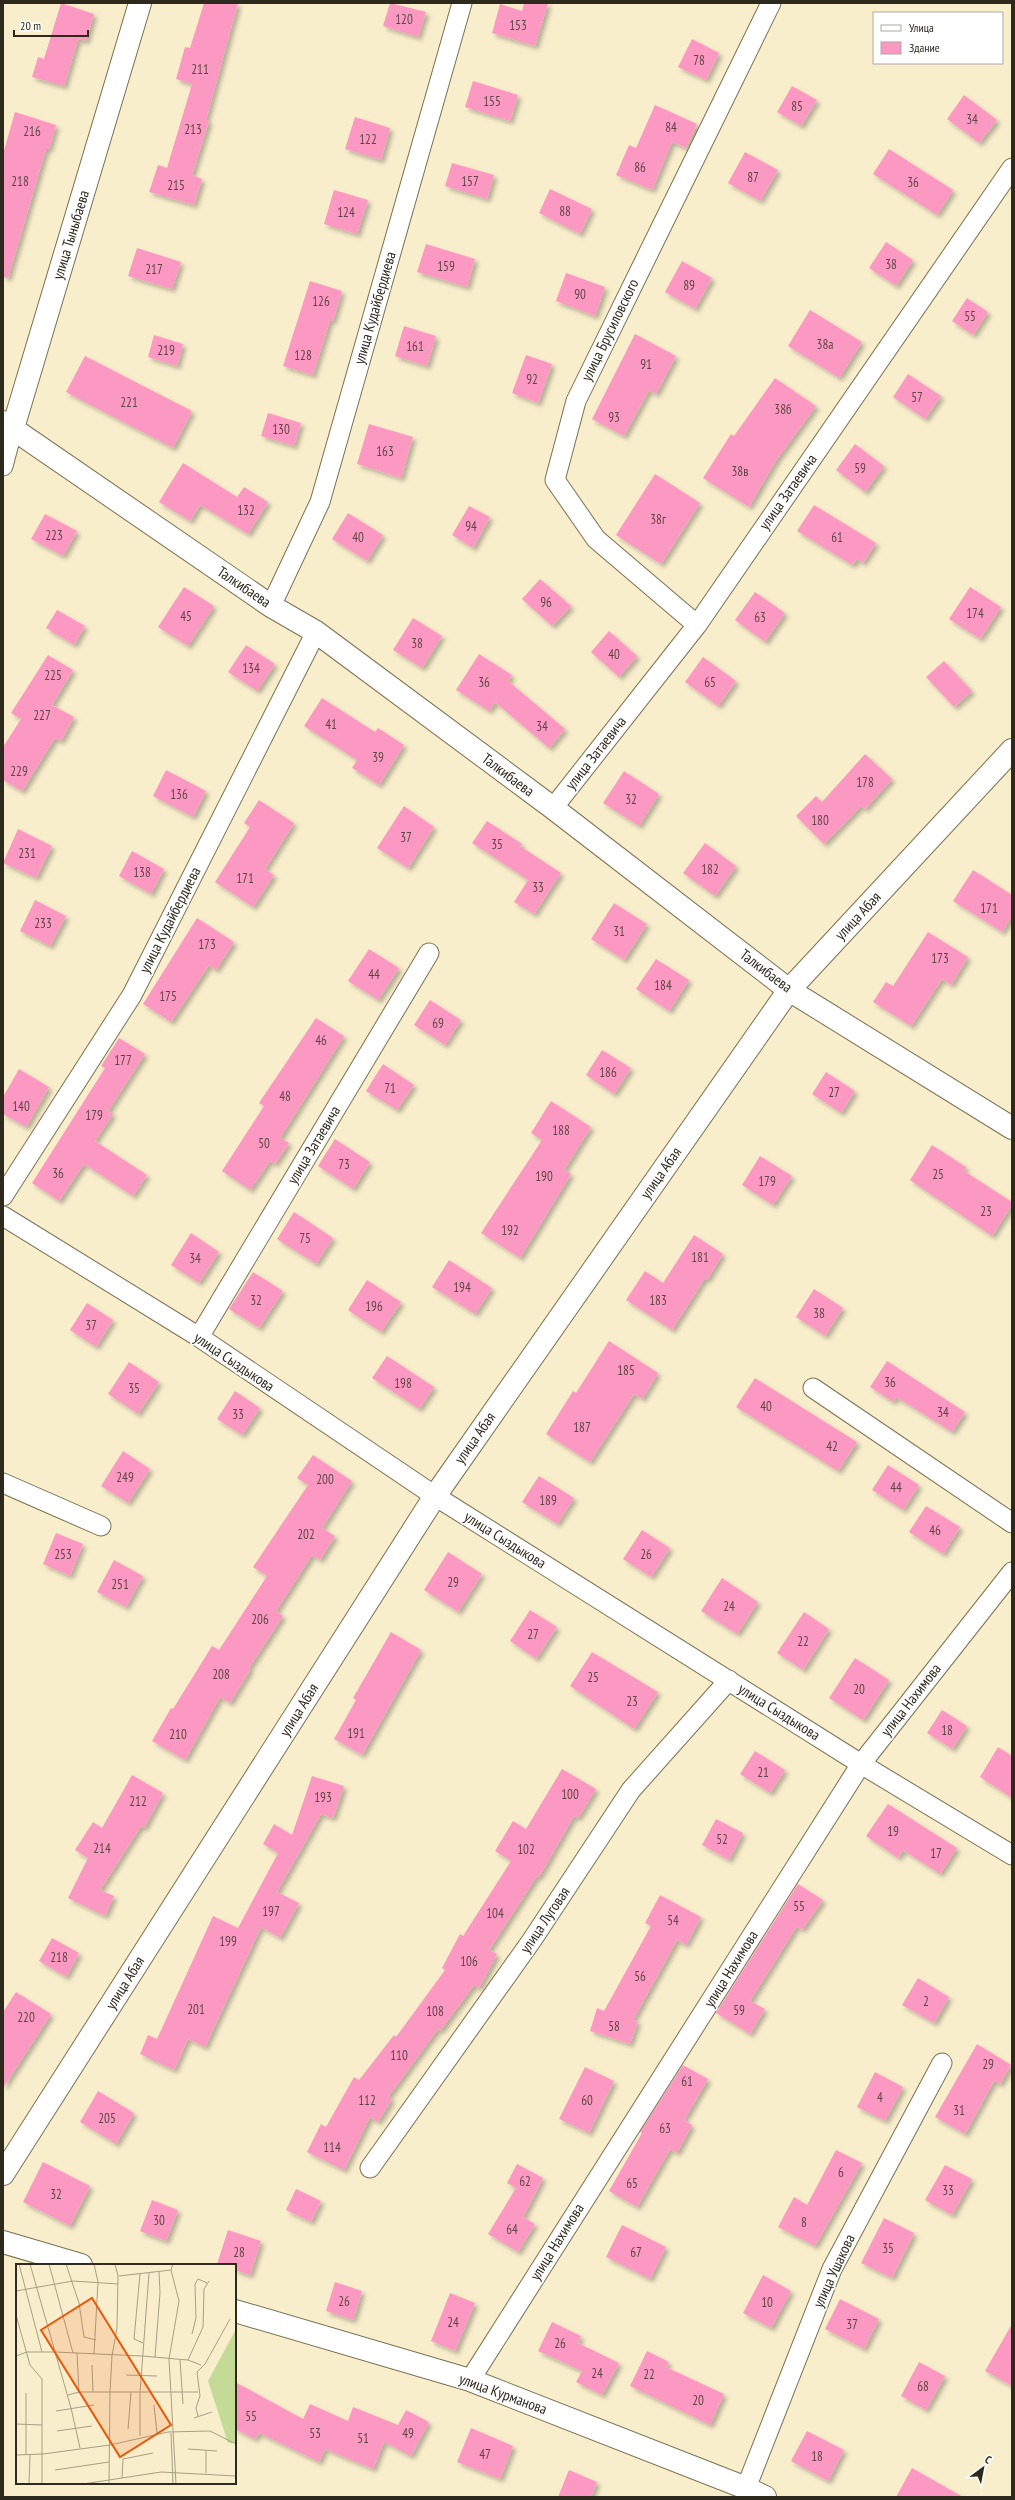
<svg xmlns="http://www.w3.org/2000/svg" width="1015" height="2500" font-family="'PT Sans Narrow',sans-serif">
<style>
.building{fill:#fb99c2;filter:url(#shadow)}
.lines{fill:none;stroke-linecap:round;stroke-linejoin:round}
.street-casing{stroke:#7a7052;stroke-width:21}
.secondary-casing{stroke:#7a7052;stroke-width:24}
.street{stroke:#fff;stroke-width:19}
.secondary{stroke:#fff;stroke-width:22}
.labels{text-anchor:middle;stroke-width:3.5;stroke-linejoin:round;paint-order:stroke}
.number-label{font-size:13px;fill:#604546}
.street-label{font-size:15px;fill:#2d291c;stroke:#fff}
.inset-road{fill:none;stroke:#a79f86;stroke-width:1}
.view{fill:#e8590c;fill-opacity:0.15;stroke:#e8590c;stroke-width:2}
.inset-edge{fill:none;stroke:#2d291c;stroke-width:2}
</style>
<defs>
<filter id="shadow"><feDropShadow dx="3.5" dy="3.5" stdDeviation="2" flood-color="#0004"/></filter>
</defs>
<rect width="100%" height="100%" fill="#f9eecc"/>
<path class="building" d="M61,3l33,11 -8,27 -8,-2 -14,47 -32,-9 6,-20 6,2z
M204,3h34l-32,117 3,1 -17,54 10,4 -8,26 -45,-13 9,-27 9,3 25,-84 -16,-5 9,-32 5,1z
M390,3l36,9 -8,25 -35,-11z
M524,3h24l-13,43 -43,-13 8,-29 22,7z
M692,39l27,14 -13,27 -28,-13z
M473,81l45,14 -8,26 -45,-14z
M792,86l25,14 -16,26 -24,-14z
M964,95l33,25 -18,23 -32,-24z
M655,105l42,19 -11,24 -14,-6 -20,48 -36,-15 13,-30 7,3z
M15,112l41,13 -7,24h-3l-38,129 -5,-1v-123z
M355,117l35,11 -9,32 -36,-11z
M889,149l64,41 -16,25 -64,-41z
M745,152l33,18 -18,31 -32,-18z
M452,163l42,12 -7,24 -42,-13z
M550,189l42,20 -12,25 -41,-21z
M334,190l34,10 -11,34 -33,-10z
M886,242l27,18 -17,26 -27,-18z
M426,244l49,15 -8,28 -50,-15z
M137,248l44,14 -9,27 -44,-13z
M682,261l30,17 -17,31 -30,-17z
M566,273l39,14 -10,29 -39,-15z
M310,281l32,10 -9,30 -3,-1 -17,55 -30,-9z
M967,298l21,14 -15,23 -21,-14z
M810,310l52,32 -23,36 -51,-32z
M404,326l32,10 -9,30 -32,-10z
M635,334l41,22 -20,38 -7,-4 -25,46 -32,-17z
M154,335l29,9 -6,22 -29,-9z
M526,355l26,9 -14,39 -26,-10z
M85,356l107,55 -19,37 -107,-56z
M908,374l33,22 -16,23 -32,-22z
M775,378l41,28 -41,56 -26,45 -46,-29 28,-44 3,2z
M268,413l33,10 -7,23 -33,-10z
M369,424l44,13 -12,41 -44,-14z
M855,444l29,22 -19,26 -29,-22z
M183,463l54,34 7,-10 24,15 -20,32 -48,-29 -10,16 -31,-19z
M655,474l45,29 -39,61 -45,-29z
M814,505l62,38 -13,20 -6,-4 -5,6 -55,-34z
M469,506l21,11 -17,31 -21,-13z
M348,513l35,22 -16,26 -35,-22z
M45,514l32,17 -14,25 -32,-17z
M540,579l31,27 -19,20 -30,-27z
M184,587l30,19 -26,40 -30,-19z
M970,587l31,20 -21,32 -31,-20z
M755,592l30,21 -20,29 -30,-22z
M57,610l28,16 -11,19 -28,-17z
M413,618l29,18 -20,32 -29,-18z
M609,631l28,25 -18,21 -28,-25z
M246,645l29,19 -18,27 -29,-19z
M479,654l33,21 -4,6 57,48 -16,19 -54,-46 -6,9 -33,-21z
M48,655l25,15 -21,35 22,12 -13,24 -6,-3 -33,53 -19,-11v-33l18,-28 -10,-6z
M703,657l33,24 -18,25 -33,-24z
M944,661l28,30 -18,16 -28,-30z
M322,698l53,34 3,-4 26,17 -25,40 -27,-17 5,-8 -53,-34z
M865,754l27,25 -27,30 -4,-3 -37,38 -28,-28 20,-20 6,6z
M166,770l40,21 -13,26 -40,-21z
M624,771l35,23 -20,32 -36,-23z
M259,800l35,23 -29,46 9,6 -21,32 -38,-25 35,-55 -6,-4z
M404,806l30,21 -26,41 -31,-20z
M487,821l35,23 -2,2 41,27 -27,41 -20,-12 14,-22 -56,-37z
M18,829l34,17 -16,32 -33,-15z
M705,843l31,23 -21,30 -32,-23z
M132,851l32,18 -13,25 -32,-18z
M973,870l39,25v21l-10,16 -49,-31z
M35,900l31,16 -16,30 -30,-15z
M614,903l33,21 -23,36 -33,-21z
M197,918l37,24 -18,28 -7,-5 -38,57 -28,-18z
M928,932l40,25 -17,28 -9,-6 -31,47 -38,-24 13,-20 7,4z
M369,949l30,19 -21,32 -30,-19z
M656,959l33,21 -20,31 -33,-22z
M430,1000l31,20 -16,25 -31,-20z
M316,1018l28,18 -64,102 9,5 -14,21 -5,-3 -20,29 -28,-19 42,-65 -5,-3z
M119,1038l26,16 -37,57 5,3 -18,27 52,34 -14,21 -49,-32 -25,37 -27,-18 73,-115 -4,-2z
M602,1050l29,18 -17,26 -28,-19z
M383,1064l31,21 -17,25 -31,-19z
M19,1069l30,18 -23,40 -23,-13v-17z
M826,1072l29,19 -14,22 -29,-19z
M551,1101l40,26 -27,43 7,4 -51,84 -39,-25 61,-93 -11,-7z
M335,1139l35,23 -17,27 -35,-23z
M932,1145l34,22 -2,4 48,31v3l-20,31 -82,-56z
M760,1156l32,20 -19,29 -31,-20z
M294,1212l39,26 -17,26 -39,-25z
M191,1233l28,19 -20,31 -28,-18z
M694,1235l29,19 -16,26 -2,-2 -33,52 -46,-30 19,-29 18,12z
M449,1260l43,28 -17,26 -43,-27z
M253,1272l30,19 -24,37 -30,-19z
M367,1280l34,22 -20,30 -33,-22z
M814,1289l29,19 -18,28 -29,-19z
M87,1303l26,17 -17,27 -26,-17z
M609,1341l49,32 -16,26 -8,-5 -44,68 -44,-28 27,-43 3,2z
M387,1356l47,31 -15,22 -47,-31z
M887,1361l78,51 -13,20 -56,-35 -3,5 -23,-15z
M129,1362l30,20 -21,32 -30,-20z
M755,1378l102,64 -19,29 -102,-64z
M235,1391l25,17 -18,27 -25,-16z
M123,1451l27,18 -22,34 -27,-17z
M313,1455l39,26 -30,47 13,8 -15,24 -8,-5 -36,56 7,5 -34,52 1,2 -20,33 -10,-6 -35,63 -33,-19 19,-33 2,1 39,-63 7,4 48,-74 -14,-9 55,-82 -11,-7z
M888,1465l31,20 -16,25 -31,-20z
M539,1476l35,22 -17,26 -35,-22z
M926,1506l34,21 -17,27 -34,-22z
M642,1530l28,18 -19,29 -28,-18z
M56,1533l27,11 -13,32 -27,-12z
M448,1552l34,22 -24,38 -34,-22z
M114,1560l29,16 -17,31 -29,-15z
M722,1578l36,24 -21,32 -36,-23z
M530,1610l27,17 -21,32 -26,-18z
M804,1612l25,17 -26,41 -26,-17z
M391,1632l30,18 -59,105 -28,-16 22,-39 -3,-2z
M592,1652l66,40 -24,37 -64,-43z
M855,1658l34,22 -26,40 -34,-22z
M942,1710l25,16 -15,23 -25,-16z
M998,1747l14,9v42l-32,-21z
M755,1751l30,19 -15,23 -30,-19z
M562,1769l34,20 -18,29 -4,-2 -35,61 -2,-1 -48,74 8,4 -18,34 -5,-3 -34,46 -2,-2 -50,68 4,2 -14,23 -8,-5 -26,53 -37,-18 14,-28 5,3 28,-50 5,3 35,-45 2,2 49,-67 -3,-2 18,-34 3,2 48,-75 -16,-10 18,-30 13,8z
M132,1775l31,18 -19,35 -3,-2 -41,64 14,6 -9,20 -37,-18 20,-40 -13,-8 18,-28 9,6z
M312,1776l32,10 -11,32 -12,-4 -44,78 22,11 -19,35 -19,-11 -56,120 -17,-8 -14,31 -34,-16 8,-19 9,4 56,-123 25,12 40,-75 -15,-9 11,-20 18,11z
M888,1804l69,44 -17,26 -37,-24 -5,8 -32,-22z
M716,1819l27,14 -14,27 -27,-15z
M798,1884l25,16 -21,30 -5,-4 -47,75 15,8 -15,25 -34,-21z
M660,1895l41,22 -15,28 -9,-5 -44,80 5,1 -8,23 -40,-13 7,-23 7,3 47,-85 -6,-3z
M52,1938l27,15 -13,24 -27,-16z
M918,1978l31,19 -15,26 -32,-18z
M16,1992l35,22 -48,74v-76z
M977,2044l34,21 -11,19 -6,-3 -29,53 -30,-17z
M683,2065l25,14 -24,41 8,5 -15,28 -7,-4 -33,58 -28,-16 33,-58 -2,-1z
M585,2067l29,14 -25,52 -30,-14z
M875,2072l28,15 -18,34 -28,-14z
M98,2091l36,22 -18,31 -36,-22z
M836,2150l26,13 -47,83 -37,-19 16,-30 13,8z
M43,2162l47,24 -20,40 -47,-24z
M517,2164l26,14 -20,39 12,7 -17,28 -30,-18 28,-46 -9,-5z
M945,2165l27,14 -20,36 -27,-15z
M296,2189l25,12 -10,21 -25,-12z
M152,2200l26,10 -12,31 -26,-10z
M884,2218l30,15 -22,45 -31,-15z
M622,2225l44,22 -16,32 -44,-22z
M228,2230l33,11 -11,34 -15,-5v-5l-18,-1z
M763,2275l28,16 -20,37 -28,-15z
M335,2282l27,9 -9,29 -27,-9z
M450,2293l25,10 -20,48 -24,-10z
M840,2299l39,20 -15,30 -39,-20z
M552,2322l29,14 -3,7 41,20 -17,32 -26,-13 6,-11 -44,-20z
M1012,2324v62l-27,-15z
M647,2351l22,11 -3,5 58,27 -14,31 -80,-39z
M919,2362l26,14 -19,34 -25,-14z
M235,2382l68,37 7,-15 38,17 5,-14 45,18 8,-15 23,12 -18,34 -27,-14 -11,27 -48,-20 -6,13 -60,-29 -4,6 -20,-10z
M471,2428l42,18 -13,33 -43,-17z
M807,2431l37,19 -16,31 -37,-20z
M912,2468l51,29h-67z
M569,2470l28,12 -6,15h-33z"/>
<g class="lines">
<g class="street-casing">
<path id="street" d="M3,466l10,-38
M271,606l49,-104 142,-499
M697,625l-101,-86 -41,-59 21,-79 195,-398
M553,808l144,-183 315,-457
M3,1196l129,-201 184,-363
M3,1216l196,121 236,159 426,268 151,91
M199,1337l230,-384
M813,1388l199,135
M3,1483l98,43
M370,2168l162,-228 99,-150 98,-110
M470,2380l391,-616 151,-192
M746,2488l86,-219 110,-206"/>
</g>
<g class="secondary-casing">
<path id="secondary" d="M3,422l268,184 45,26 237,176 236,182 223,138
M13,428l127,-425
M3,2174l432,-678 354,-506 223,-240
M3,2242l78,23
M235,2311l235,69 276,108 19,9"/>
</g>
<use href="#street" class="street"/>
<use href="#secondary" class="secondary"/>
</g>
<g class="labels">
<g class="number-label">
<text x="404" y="24">120</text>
<text x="518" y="30">153</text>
<text x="699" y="65">78</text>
<text x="200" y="74">211</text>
<text x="492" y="106">155</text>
<text x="797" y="111">85</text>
<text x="972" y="124">34</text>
<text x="671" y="132">84</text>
<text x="193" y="134">213</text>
<text x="32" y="136">216</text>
<text x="368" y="144">122</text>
<text x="640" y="172">86</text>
<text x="753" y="182">87</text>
<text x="20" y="186">218</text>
<text x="470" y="186">157</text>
<text x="913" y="187">36</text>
<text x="176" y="190">215</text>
<text x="565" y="216">88</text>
<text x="346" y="217">124</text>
<text x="891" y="269">38</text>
<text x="446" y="271">159</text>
<text x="154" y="274">217</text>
<text x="689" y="290">89</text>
<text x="580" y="299">90</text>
<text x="321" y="306">126</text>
<text x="970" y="321">55</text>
<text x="825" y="349">38а</text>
<text x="415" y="351">161</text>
<text x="166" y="355">219</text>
<text x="303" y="360">128</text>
<text x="646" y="369">91</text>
<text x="532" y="384">92</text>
<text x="917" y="402">57</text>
<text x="129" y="407">221</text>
<text x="783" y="414">38б</text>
<text x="614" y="422">93</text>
<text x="281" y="434">130</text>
<text x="385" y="456">163</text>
<text x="860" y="473">59</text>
<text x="740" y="476">38в</text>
<text x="246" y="515">132</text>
<text x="658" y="524">38г</text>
<text x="471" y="531">94</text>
<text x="54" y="540">223</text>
<text x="358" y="542">40</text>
<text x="837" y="542">61</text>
<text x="546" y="607">96</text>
<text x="975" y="618">174</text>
<text x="186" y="621">45</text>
<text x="760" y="622">63</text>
<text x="417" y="648">38</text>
<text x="614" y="659">40</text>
<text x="251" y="673">134</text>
<text x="53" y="680">225</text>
<text x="484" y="687">36</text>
<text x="710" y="687">65</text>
<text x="42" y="720">227</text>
<text x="331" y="729">41</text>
<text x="542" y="731">34</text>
<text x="378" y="762">39</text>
<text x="19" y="776">229</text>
<text x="865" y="787">178</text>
<text x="179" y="799">136</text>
<text x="631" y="804">32</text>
<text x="820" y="825">180</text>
<text x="406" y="842">37</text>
<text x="497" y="849">35</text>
<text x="27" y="858">231</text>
<text x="710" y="874">182</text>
<text x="142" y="877">138</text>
<text x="245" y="883">171</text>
<text x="538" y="892">33</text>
<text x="989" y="913">171</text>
<text x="43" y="928">233</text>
<text x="619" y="936">31</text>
<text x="207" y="949">173</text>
<text x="940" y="963">173</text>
<text x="374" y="979">44</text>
<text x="663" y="990">184</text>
<text x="168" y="1001">175</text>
<text x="438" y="1028">69</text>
<text x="321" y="1045">46</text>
<text x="123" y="1065">177</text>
<text x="608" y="1077">186</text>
<text x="390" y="1093">71</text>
<text x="834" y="1097">27</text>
<text x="285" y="1101">48</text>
<text x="21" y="1111">140</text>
<text x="94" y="1120">179</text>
<text x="561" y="1135">188</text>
<text x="264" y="1148">50</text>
<text x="344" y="1169">73</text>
<text x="58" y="1178">36</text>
<text x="938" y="1179">25</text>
<text x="544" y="1181">190</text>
<text x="767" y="1186">179</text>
<text x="986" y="1216">23</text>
<text x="510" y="1235">192</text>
<text x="305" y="1243">75</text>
<text x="700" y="1262">181</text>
<text x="195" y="1263">34</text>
<text x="462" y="1292">194</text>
<text x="256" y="1305">32</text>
<text x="658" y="1305">183</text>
<text x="374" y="1311">196</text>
<text x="819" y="1318">38</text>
<text x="91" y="1330">37</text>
<text x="626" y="1375">185</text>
<text x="890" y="1387">36</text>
<text x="403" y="1388">198</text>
<text x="134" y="1393">35</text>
<text x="766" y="1411">40</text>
<text x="943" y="1417">34</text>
<text x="238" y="1419">33</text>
<text x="582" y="1432">187</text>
<text x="832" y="1451">42</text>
<text x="125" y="1482">249</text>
<text x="325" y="1484">200</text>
<text x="896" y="1492">44</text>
<text x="548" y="1505">189</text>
<text x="935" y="1535">46</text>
<text x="306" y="1539">202</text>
<text x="63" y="1559">253</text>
<text x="646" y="1559">26</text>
<text x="453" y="1587">29</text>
<text x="120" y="1589">251</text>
<text x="729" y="1611">24</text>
<text x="260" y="1624">206</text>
<text x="533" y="1639">27</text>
<text x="803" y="1646">22</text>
<text x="221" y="1679">208</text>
<text x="593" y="1682">25</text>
<text x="859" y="1694">20</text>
<text x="632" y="1706">23</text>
<text x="947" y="1735">18</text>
<text x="356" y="1738">191</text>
<text x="178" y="1739">210</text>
<text x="763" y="1777">21</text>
<text x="570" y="1799">100</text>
<text x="323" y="1802">193</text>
<text x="138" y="1806">212</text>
<text x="893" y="1836">19</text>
<text x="722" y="1844">52</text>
<text x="102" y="1853">214</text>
<text x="526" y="1854">102</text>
<text x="936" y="1858">17</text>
<text x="799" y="1911">55</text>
<text x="271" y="1916">197</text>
<text x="495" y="1918">104</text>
<text x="673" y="1925">54</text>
<text x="228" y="1946">199</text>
<text x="59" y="1962">218</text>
<text x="469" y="1966">106</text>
<text x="640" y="1981">56</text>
<text x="926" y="2006">2</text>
<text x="196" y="2014">201</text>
<text x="739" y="2015">59</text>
<text x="435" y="2016">108</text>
<text x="26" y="2022">220</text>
<text x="614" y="2031">58</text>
<text x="399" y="2060">110</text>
<text x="988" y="2069">29</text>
<text x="687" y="2086">61</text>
<text x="880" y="2102">4</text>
<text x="367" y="2105">112</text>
<text x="587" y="2105">60</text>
<text x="959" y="2115">31</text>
<text x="107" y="2123">205</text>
<text x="665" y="2133">63</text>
<text x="332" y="2152">114</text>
<text x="841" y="2177">6</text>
<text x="525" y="2186">62</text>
<text x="632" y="2188">65</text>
<text x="948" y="2195">33</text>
<text x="56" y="2199">32</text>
<text x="159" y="2225">30</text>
<text x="804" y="2227">8</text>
<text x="512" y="2234">64</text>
<text x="888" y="2253">35</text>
<text x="239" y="2257">28</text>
<text x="636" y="2257">67</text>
<text x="344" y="2306">26</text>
<text x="767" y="2307">10</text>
<text x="453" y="2327">24</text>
<text x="852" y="2329">37</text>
<text x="560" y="2348">26</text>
<text x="597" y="2378">24</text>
<text x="649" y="2379">22</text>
<text x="923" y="2391">68</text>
<text x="698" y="2405">20</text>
<text x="251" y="2421">55</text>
<text x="315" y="2438">53</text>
<text x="408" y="2438">49</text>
<text x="363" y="2443">51</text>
<text x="485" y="2459">47</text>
<text x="817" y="2461">18</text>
</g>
<g class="street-label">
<text transform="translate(71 235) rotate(-73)" y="5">улица Тыныбаева</text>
<text transform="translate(375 308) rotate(-74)" y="5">улица Кудайбердиева</text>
<text transform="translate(610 330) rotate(-64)" y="5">улица Брусиловского</text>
<text transform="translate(788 492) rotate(-55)" y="5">улица Затаевича</text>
<text transform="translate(244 587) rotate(34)" y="5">Талкибаева</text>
<text transform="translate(596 753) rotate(-52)" y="5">улица Затаевича</text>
<text transform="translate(508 775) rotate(37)" y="5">Талкибаева</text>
<text transform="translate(858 916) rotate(-47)" y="5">улица Абая</text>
<text transform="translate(170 920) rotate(-63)" y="5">улица Кудайбердиева</text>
<text transform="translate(766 971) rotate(37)" y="5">Талкибаева</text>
<text transform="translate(314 1145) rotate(-59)" y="5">улица Затаевича</text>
<text transform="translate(661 1173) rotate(-55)" y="5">улица Абая</text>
<text transform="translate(234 1362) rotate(34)" y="5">улица Сыздыкова</text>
<text transform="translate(475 1438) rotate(-55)" y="5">улица Абая</text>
<text transform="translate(505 1540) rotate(32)" y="5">улица Сыздыкова</text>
<text transform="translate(911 1700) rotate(-52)" y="5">улица Нахимова</text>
<text transform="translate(299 1710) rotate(-58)" y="5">улица Абая</text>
<text transform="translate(779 1712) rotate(32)" y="5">улица Сыздыкова</text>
<text transform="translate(545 1920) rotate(-56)" y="5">улица Луговая</text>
<text transform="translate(731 1969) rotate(-58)" y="5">улица Нахимова</text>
<text transform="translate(125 1983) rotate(-58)" y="5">улица Абая</text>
<text transform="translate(557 2242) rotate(-58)" y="5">улица Нахимова</text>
<text transform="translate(834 2271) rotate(-65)" y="5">улица Ушакова</text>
<text transform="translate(503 2394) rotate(20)" y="5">улица Курманова</text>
</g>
</g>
<g transform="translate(16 2264)">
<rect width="220" height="220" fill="#f9eecc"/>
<path d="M220,65v114h-8l-20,-62z" fill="#c4db97"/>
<path class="inset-road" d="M3,0l23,88M14,0l41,144 9,40M33,0l24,89M50,0l13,39 5,34 12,3M78,0l4,18 -4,72M157,0l-2,6 8,31 -10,58 7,125M124,10l-6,65 9,4M103,12l52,-6M0,27l57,-10 45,3M0,51l14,50 12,14v105M176,70l4,-16 -1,-34 3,-5 9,4M61,89l2,39M0,92l11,-4h28l87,4 46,4 13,5M139,93l5,-64 -1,-22M164,96l3,44M172,96l15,-33 1,-38 5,-8M76,101l1,27M110,111l31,1M52,131l11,-3h119M138,141l3,28M40,147l38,-6M182,152l-2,-8 4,-12 -3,-24 8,-8 25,-45M178,154l18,-6M0,160l26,1M112,165l3,-37M41,167l35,-5M155,169l2,51M124,172v-43l9,-120M172,185l29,2M190,186v23M0,191l27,-1 67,-9 58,-13 42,-1 26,13M10,191v-62M39,206l54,-8M106,214l1,-19 30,-6M13,220l1,-29M67,220l78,-12 75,4M93,220l1,-92 2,-36 5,-28 1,-52 -3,-12"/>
<path class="view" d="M76,34l79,127 -51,32 -79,-127z"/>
<rect width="220" height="220" class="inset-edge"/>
</g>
<rect width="1015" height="2500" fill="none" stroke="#2d291c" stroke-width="8"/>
<rect x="873" y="12" width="130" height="52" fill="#ffffff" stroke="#aba9a4"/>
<rect x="881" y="25" width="20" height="6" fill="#ffffff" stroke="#aba9a4"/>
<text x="909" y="32" font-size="12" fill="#2d291c">Улица</text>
<rect x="881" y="42" width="20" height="12" fill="#fb99c2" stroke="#aba9a4"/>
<text x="909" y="52" font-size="12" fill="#2d291c">Здание</text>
<g transform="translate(983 2468) rotate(32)" stroke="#ffffff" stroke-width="3" paint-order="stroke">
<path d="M0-3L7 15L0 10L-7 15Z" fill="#2d291c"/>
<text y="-6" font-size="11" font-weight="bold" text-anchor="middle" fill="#2d291c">С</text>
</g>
<path d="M14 30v6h74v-6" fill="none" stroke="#2d291c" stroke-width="2"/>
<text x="20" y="30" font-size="12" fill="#2d291c" stroke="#ffffff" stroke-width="3" paint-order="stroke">20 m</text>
</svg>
